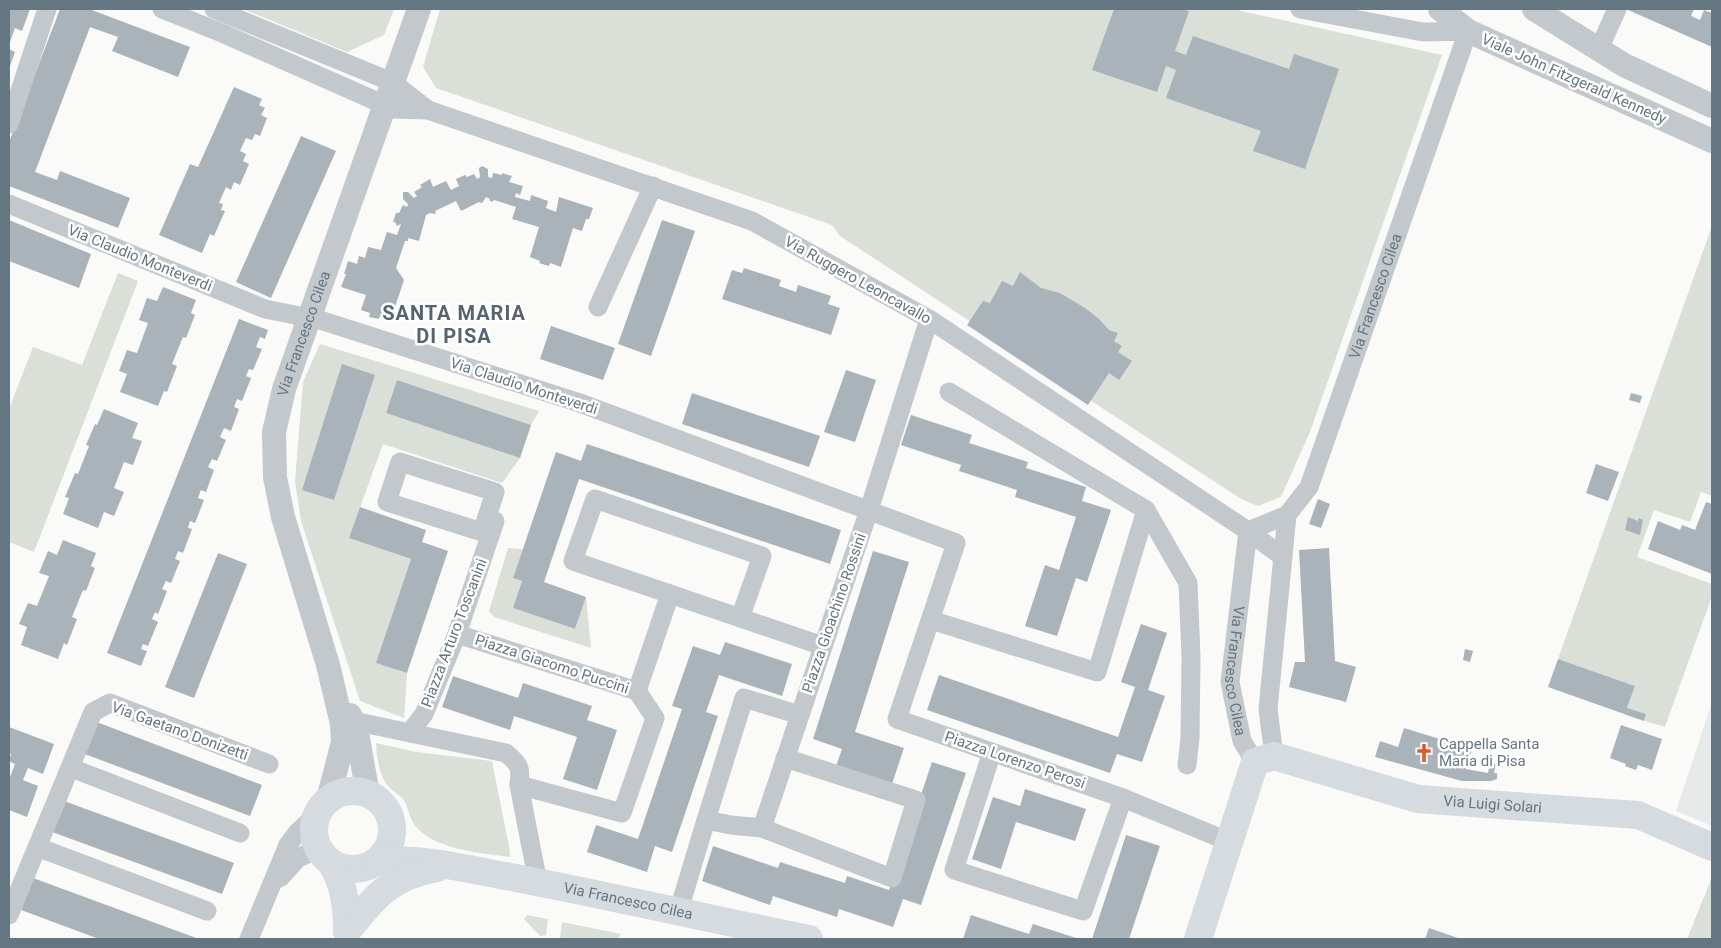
<svg xmlns="http://www.w3.org/2000/svg" width="1721" height="948" font-family="Roboto,sans-serif">
<style>
.built{fill:#e8e9e9}
.green{fill:#dadfd7}
.building{fill:#aab3b9}
.lines{fill:none;stroke-linecap:round;stroke-linejoin:round}
.minor{stroke:#c3c8cc;stroke-width:19}
.tertiary{stroke:#c3c8cc;stroke-width:24}
.secondary{stroke:#d6dbdf;stroke-width:28}
.labels{text-anchor:middle;stroke-width:5;stroke-linejoin:round;paint-order:stroke}
.street-label{font-size:15px;fill:#657683;stroke:#fff}
.poi-label{font-size:15px;fill:#657683;stroke:#fff;text-anchor:start}
.district-label{font-size:20px;font-weight:bold;letter-spacing:1px;fill:#57646e;stroke:#fff}
</style>
<rect width="100%" height="100%" fill="#fafaf8"/>
<path class="built" d="M1712,702v124l-36,-15z"/>
<path class="green" d="M243,9h151l-10,26 -37,17z
M440,9h798l3,2 201,44 -132,377 -29,65 -23,9 -17,-7 -401,-263 -8,-11 -396,-137 -13,-21z
M1712,226v270l-11,-4 -11,30 -36,-12 -17,47 75,27v12l-47,131 -40,-12 10,-29 -77,-27z
M118,273l20,8 -104,271 -25,-10v-133l24,-62 49,18z
M320,344l219,67 -8,14 -134,-45 -11,33 134,45 -18,25 -119,-39 -34,94 62,21 -34,104 30,10 -3,45 -44,-17 -59,-180 -6,-40 8,-99z
M508,548l15,1 -10,29 9,3 -9,27 62,21 11,-32 5,51 -97,-31 -5,-6z
M376,743l40,9 76,9 17,85 1,11c-29,-4 -74,-7 -94,-30 -7,-8 -7,-20 -13,-28 -3,-4 -8,-6 -12,-10 -12,-11 -14,-30 -15,-46z
M1712,877v62h-25z
M527,915l21,4 -2,16 -6,1 -16,-17z
M562,922l59,12 -3,5 -58,-1z"/>
<path class="building" d="M9,9h21l-8,22 -7,-3 -6,17z
M60,9h29l101,38 -12,30 -66,-26 6,-14 -28,-10 -55,145 22,8 3,-9 70,27 -12,30 -109,-42v-44z
M1114,9h67l8,2 -14,40 11,4 7,-19 96,33 5,-15 45,15 -34,100 -52,-18 8,-20 -95,-33 10,-28 -10,-4 -9,26 -65,-22z
M1626,9h68l-3,7 9,4 4,-10 8,3v34z
M9,49l6,3 -6,17z
M234,87l28,12 -3,6 6,3 -4,7 6,3 -7,18 -5,-2 -3,6 -6,-2 -6,13 6,3 -3,7 6,3 -9,21 -6,-3 -3,8 -5,-3 -7,16 4,1 -2,6 4,1 -11,25 -4,-2 -8,19 -43,-18 31,-71 8,3z
M301,136l35,15 -65,147 -35,-16z
M482,166l6,3v8l4,1 1,-5 9,2v-2l10,3 -3,6 14,4 -3,9 -4,-2 -1,4 15,4 1,-6 17,6 -2,7 10,4 3,-15 34,11 -4,11h-3l-4,12 -9,-3 -12,39 -11,-4 -1,3 -10,-3 1,-2 -10,-4 9,-30 -27,-8 4,-12 -22,-7 -2,2 -3,-2 1,-1 -4,-2 -4,6 -3,-1 -18,9 -5,-10 -21,10 1,3 -6,-1 -4,2 -7,26 -11,-3v3h-3l-9,27 8,12 -13,39 -11,-3 -1,3 -10,-2 1,-4 -9,-3 5,-15 -25,-8 5,-13h-2l4,-13 9,3 2,-8 6,2 3,-11 13,3 6,-18 10,3 4,-11 -4,2 -2,-4h-2l3,-9h3l4,-8 4,2 1,-3 -5,-5v-7h5l6,6 3,-2 -3,-4 8,-5 -2,-2 10,-6 3,8 13,-6 5,9 8,-4 -3,-7 9,-4 2,2 7,-3 3,5 3,-2 -1,-9z
M9,220l82,34 -12,34 -70,-27z
M662,220l33,11 -44,125 -33,-12z
M744,268l37,12 -2,6 17,6 2,-7 33,11 -3,8 12,4 -9,27 -109,-36 10,-29 10,3z
M1020,272l21,16 19,5 25,15 14,11 10,11 9,3 -4,8 8,5 -4,6 14,9 -13,19 -10,-7 -21,32 -121,-80 16,-24 7,2 12,-22 11,5z
M163,287l33,13 -5,13 4,2 -9,23 -3,-1 -11,27 5,2 -10,26 -3,-1 -6,15 -38,-14 7,-18 -8,-3 8,-21 10,3 11,-30 -9,-3 8,-22 10,3z
M239,319l29,11 -3,9 -5,-2 -4,10 6,2 -9,21 -4,-1 -3,7 5,2 -9,23 -5,-2 -3,8 5,2 -8,22 -7,-3 -4,9 6,3 -9,21 -5,-2 -4,8 6,3 -8,22 -5,-2 -3,8 6,2 -9,23 -5,-2 -2,7 4,1 -9,24 -5,-2 -3,8 5,2 -9,22 -5,-2 -4,8 5,2 -9,23 -3,-2 -3,7 6,3 -10,24 -5,-2 -2,5 6,2 -6,15 -34,-13z
M551,326l64,22 -12,32 -63,-21z
M342,364l33,11 -41,125 -32,-10z
M846,370l30,10 -21,62 -31,-10z
M397,380l134,45 -11,33 -134,-45z
M692,393l128,43 -11,31 -127,-43z
M1631,393l11,3 -2,7 -11,-3z
M104,409l34,14 -6,15 10,3 -9,24 -9,-3 -10,26 10,4 -10,24 -10,-4 -6,16 -35,-14 6,-16 -4,-1 10,-24 3,1 11,-28 -3,-1 9,-21 2,1z
M911,415l61,20 -3,8 59,19 -2,6 60,19 -4,14 29,9 -24,72 -11,-4 -19,58 -32,-10 20,-61 14,5 17,-53 -61,-20 2,-7 -58,-19 2,-6 -60,-20z
M587,444l254,86 -11,34 -251,-85 -35,103 42,15 -11,32 -62,-21 9,-27 -9,-3 43,-126 25,9z
M1596,464l23,8 -11,29 -22,-8z
M1318,499l12,5 -9,24 -12,-4z
M1706,502l6,2v70l-64,-25 10,-28 22,9 2,-5 13,5z
M360,507l66,23 -4,12 26,9 -41,122 -31,-10 35,-104 -62,-21z
M1628,517l10,4 1,-3 4,2 -3,15 -15,-5z
M63,540l33,13 -5,13 4,2 -9,23 -3,-1 -11,27 5,2 -10,26 -3,-2 -6,16 -37,-14 6,-18 -8,-3 9,-21 9,3 12,-30 -10,-3 9,-22 9,4z
M1329,548l6,113 21,6 -10,35 -57,-15 6,-25h10l-6,-112z
M873,551l36,11 -54,170 49,16 -12,36 -56,-18 6,-17 -29,-10z
M218,553l29,11 -53,134 -29,-11z
M1141,624l26,9 -19,57 17,6 -23,66 -25,-8 -7,19 -183,-63 12,-35 179,62 17,-50 -14,-5z
M725,642l67,22 -10,32 -63,-21 -13,37 12,4 -46,136 -17,-6 -8,26 -60,-20 9,-27 42,14 44,-130 -10,-3 21,-60 27,9z
M1465,649l8,2 -3,11 -7,-2z
M1558,659l77,27 -8,22 19,6 -2,7 -96,-34z
M453,676l65,22 5,-15 69,23 -5,14 30,10 -20,60 -34,-11 14,-42 -63,-21 -4,14 -68,-23z
M94,721l168,64 -12,31 -168,-63z
M1621,725l41,14 -10,31 -14,-5 -2,5 -11,-4 1,-2 -16,-6z
M9,727l45,17 -11,30 -15,-6 -5,12 15,6 -11,31 -18,-7v-34l1,1 5,-13 -6,-3 2,-7 -2,-1z
M1404,728l68,21 -6,20 22,4 2,-11 6,2 -2,9h3v6l-6,2h-29l-87,-24 5,-16 18,6z
M932,762l34,11 -45,132 -18,-6 -10,28 -54,-18 -2,8 -64,-21 -3,9 -68,-24 11,-35 65,22 2,-6 65,21 2,-7 42,14z
M1025,789l61,20 -11,32 -59,-19 -15,47 -29,-10 21,-62 27,9z
M64,801l170,62 -12,31 -170,-62z
M1126,835l34,11 -31,93h-37z
M33,878l166,61h-100l-78,-29z
M971,915l58,19 4,-10 46,15h-116z
M1429,928l32,11h-36z"/>
<g class="lines">
<g class="minor">
<path d="M162,9l60,24 172,76 34,1"/>
<path d="M214,9l178,73 36,28 324,111 177,98 319,212 35,26"/>
<path d="M1599,49l18,-40"/>
<path d="M9,124l38,-115"/>
<path d="M9,204l256,105 55,11 260,83 376,140 -59,176 226,79 107,44"/>
<path d="M598,307l55,-121"/>
<path d="M949,392l197,118 42,73 3,74 -1,81 -3,27"/>
<path d="M400,462l95,30 -13,40 -95,-30z"/>
<path id="s1" d="M1248,531l-18,151 12,59 13,21"/>
<path d="M1248,531l39,-16"/>
<path d="M740,618l22,-62 -167,-57 -22,62 250,85"/>
<path d="M931,620l166,52 49,-162"/>
<path d="M457,634l180,57"/>
<path d="M637,691l33,-97"/>
<path d="M353,721l153,32c14,12 15,14 13,32l19,98"/>
<path d="M410,732l14,-18 33,-80 38,-113"/>
<path d="M992,752l-38,118 129,41 40,-113"/>
<path id="s2" d="M1274,756l-6,-47 19,-194 22,-28 159,-456 -45,1 -123,-23"/>
<path d="M71,768l169,65"/>
<path d="M519,785l103,28 33,-95 -18,-27"/>
<path d="M706,820l38,-122 56,17"/>
<path d="M762,828l130,50 24,-78 -131,-42"/>
<path d="M37,847l170,64"/>
<path d="M280,878l18,-20 20,-9"/>
<path d="M678,913l28,-93 25,5 31,3 107,-318 60,-191"/>
<path d="M9,915l84,-203 17,-9 159,61"/>
<path d="M249,939l39,-94 9,-12 19,-18"/>
</g>
<g class="tertiary">
<path d="M1440,9l28,22 244,110"/>
<path d="M1534,9l90,56 88,41"/>
<path d="M350,715l6,13 12,66"/>
<path id="s3" d="M328,800l15,-58 -1,-18 -14,-59 -45,-148 -8,-40 -1,-45 10,-43 135,-380"/>
</g>
<g class="secondary">
<circle cx="353" cy="830" r="39"/>
<path id="s4" d="M378,861c46,-4 93,9 138,17 98,19 195,41 293,61"/>
<path d="M332,864c12,21 15,42 15,67"/>
<path d="M347,931c30,-36 42,-54 90,-63"/>
<path id="s5" d="M1198,939l57,-177 19,-6 144,43 220,16 74,32"/>
</g>
</g>
<defs>
<g id="church-bare" transform="scale(1.5)"><path d="M-1.2-6h2.4v3.5h3.3v2.4h-3.3V6h-2.4V-.1h-3.3v-2.4h3.3Z" fill="#e4572e" stroke="#fff" stroke-width="2.5" paint-order="stroke"/></g>
</defs>
<g fill-rule="evenodd">
<use href="#church-bare" x="1424" y="753"/>
</g>
<g class="labels">
<g class="street-label">
<text transform="translate(1574 79) rotate(24)" y="5">Viale John Fitzgerald Kennedy</text>
<text transform="translate(140 258) rotate(22)" y="5">Via Claudio Monteverdi</text>
<text transform="translate(858 280) rotate(29)" y="5">Via Ruggero Leoncavallo</text>
<text dy="5" stroke="none"><textPath href="#s2" startOffset="480">Via Francesco Cilea</textPath></text>
<text dy="5" stroke="none"><textPath href="#s3" startOffset="482">Via Francesco Cilea</textPath></text>
<text transform="translate(524 386) rotate(18)" y="5">Via Claudio Monteverdi</text>
<text transform="translate(834 613) rotate(-71)" y="5">Piazza Gioachino Rossini</text>
<text transform="translate(454 633) rotate(-69)" y="5">Piazza Arturo Toscanini</text>
<text transform="translate(552 664) rotate(18)" y="5">Piazza Giacomo Puccini</text>
<text dy="5" stroke="none"><textPath href="#s1" startOffset="141">Via Francesco Cilea</textPath></text>
<text transform="translate(180 731) rotate(20)" y="5">Via Gaetano Donizetti</text>
<text transform="translate(1015 760) rotate(19)" y="5">Piazza Lorenzo Perosi</text>
<text dy="5" stroke="none"><textPath href="#s5" startOffset="431">Via Luigi Solari</textPath></text>
<text dy="5" stroke="none"><textPath href="#s4" startOffset="254">Via Francesco Cilea</textPath></text>
</g>
<g class="poi-label">
<text x="1439" y="749">Cappella Santa<tspan x="1439" dy="17">Maria di Pisa</tspan></text>
</g>
<g class="district-label">
<text x="454" y="320">SANTA MARIA<tspan x="454" dy="23">DI PISA</tspan></text>
</g>
</g>
<rect width="1721" height="948" fill="none" stroke="#657683" stroke-width="20"/>
</svg>
